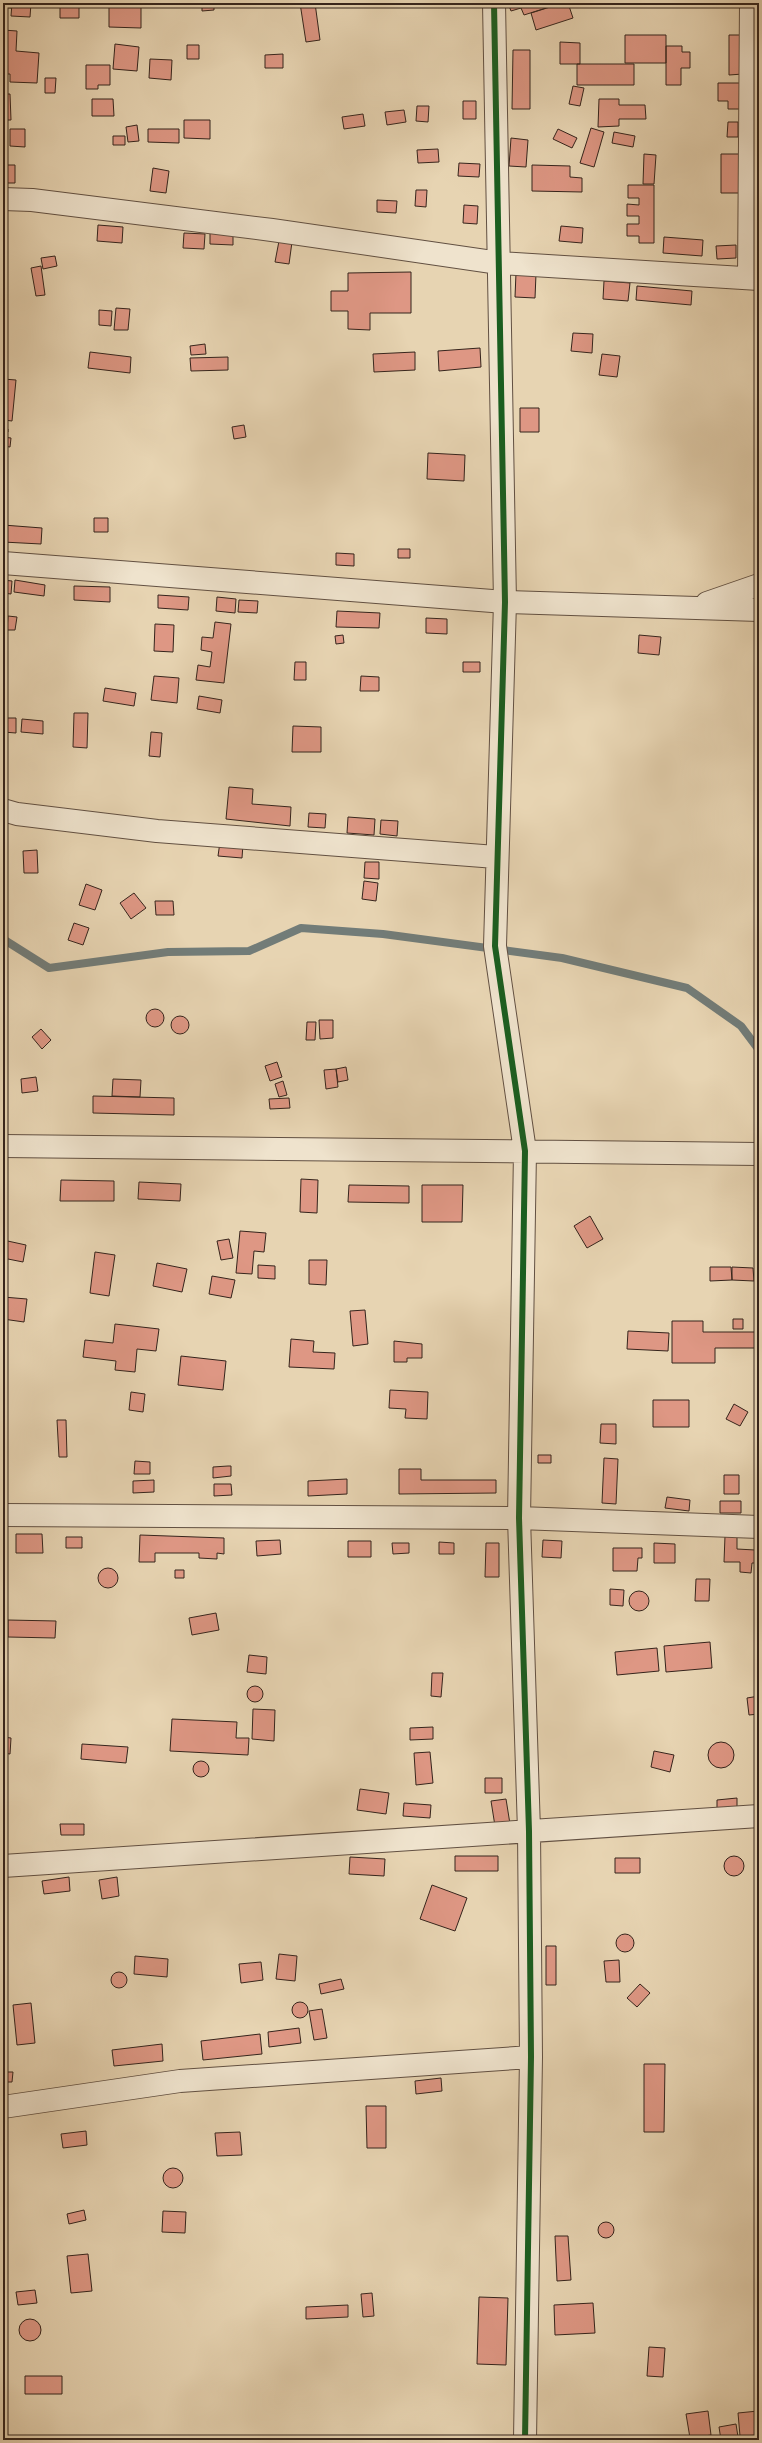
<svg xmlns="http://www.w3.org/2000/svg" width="762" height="2443" font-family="'Sorts Mill Goudy',serif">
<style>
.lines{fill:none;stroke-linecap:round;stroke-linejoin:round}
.stream{stroke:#727c78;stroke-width:8}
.building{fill:#de9784;stroke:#35241c}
.minor-casing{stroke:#625042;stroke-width:24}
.tertiary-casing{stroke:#625042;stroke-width:24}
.minor{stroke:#efe3cd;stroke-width:22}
.tertiary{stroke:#efe3cd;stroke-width:22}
.cycleway-casing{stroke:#efe3cd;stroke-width:8}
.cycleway{stroke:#1b5e20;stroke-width:6}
</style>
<rect width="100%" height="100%" fill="#e7d4b2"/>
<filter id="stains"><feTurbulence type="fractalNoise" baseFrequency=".005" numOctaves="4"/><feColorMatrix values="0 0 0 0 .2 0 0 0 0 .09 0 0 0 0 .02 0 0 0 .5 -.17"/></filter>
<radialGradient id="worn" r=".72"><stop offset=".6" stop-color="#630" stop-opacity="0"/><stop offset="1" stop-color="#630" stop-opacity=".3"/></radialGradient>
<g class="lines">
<path class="stream" d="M3,939l46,29 119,-16 81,-1 52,-23 82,6 179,24 125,30 54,38 18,24"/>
</g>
<path class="building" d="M3,3h8v5l-8,-1z
M12,3h19l-1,14 -19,-1z
M60,3h19v15h-19z
M124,3h17v25l-32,-1v-21h15z
M202,3h12v7l-12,1z
M300,3h15l5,37 -14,2z
M316,3h46v3h-46z
M508,3h36l2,5 -22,7 -3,-7 -10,3z
M563,3h5l5,15 -37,12 -5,-17z
M3,30l14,1 -1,20 23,2 -2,30 -27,-1v-8h-7z
M625,35h41v28h-41z
M729,35h15l-1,39 -14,1z
M560,42l20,1v21h-20z
M115,44l24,3 -2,24 -24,-2z
M187,45h12v14h-12z
M666,46h16v6h8v16h-9v17h-15z
M513,50h17v59h-18z
M283,54v14h-18v-13z
M150,59l22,1 -1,20 -22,-2z
M577,64h57v21h-57z
M86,65h24v20h-12v4h-12z
M45,78h11l-1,15h-10z
M718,83h25v26h-15v-8h-10z
M573,86l11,2 -4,18 -11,-2z
M3,94h7l1,26h-8z
M92,99h21l1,17h-22z
M599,99h20v6h26l1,14h-27v7l-21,1z
M463,101h13v18h-13z
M417,106h12l-1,16 -12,-1z
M404,110l2,12 -19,3 -2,-13z
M363,114l2,12 -21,3 -2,-12z
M184,120h26v19l-26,-1z
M728,122h10v15h-11z
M137,125l2,16 -11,1 -2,-15z
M591,128l13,4 -10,35 -14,-4z
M10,129h15v18l-15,-1z
M148,129h31v14l-31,-1z
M558,129l19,9 -5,10 -19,-9z
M614,132l21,4 -2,11 -21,-4z
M113,136h12v9h-12z
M511,138l17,2 -2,27 -17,-1z
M438,149l1,13 -21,1 -1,-13z
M644,154l12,1 -2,29h-11z
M721,154h21v39h-21z
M459,163l21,1 -1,13 -21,-1z
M3,165h12v18h-12z
M532,165l38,1v11l12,1v14l-50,-1z
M153,168l16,3 -3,22 -16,-2z
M628,185h26v58h-15v-7h-12v-12h12v-8h-12v-12l12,1v-7h-11z
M416,190h11l-1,17 -11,-1z
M377,200l20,1 -1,12 -19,-1z
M464,205l14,1 -1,18 -14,-1z
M98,225l25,2 -1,16 -25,-2z
M561,226l22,2 -1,15 -23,-2z
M210,231h23v14l-23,-1z
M184,233l21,1 -1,15 -21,-1z
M664,237l39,3 -1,16 -39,-3z
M279,241l13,1 -3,22 -14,-2z
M736,245v13l-19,1 -1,-13z
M55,256l2,10 -14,3 -2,-11z
M41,266l4,29 -9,1 -5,-28z
M411,272v41h-41v17l-22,-1v-18h-17v-20h17v-18z
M516,273l20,1 -1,24 -20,-1z
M604,281l26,2 -2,18 -25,-2z
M637,286l55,5 -1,14 -55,-5z
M3,292h1l1,11h-2z
M116,308l14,1 -2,21h-14z
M99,310l13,1 -1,15 -12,-1z
M573,333l20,1 -1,19 -21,-2z
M205,344l1,10 -15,1 -1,-9z
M480,348l1,19 -42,4 -1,-20z
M90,352l41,5 -1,16 -42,-5z
M415,352v18l-41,2 -1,-18z
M602,354l18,2 -3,21 -18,-2z
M228,357v13l-37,1 -1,-13z
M3,379l13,1 -4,41 -8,-1 -1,9h5v3l-4,-1 -1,6 8,1 -1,9 -7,-1z
M520,408h19v24h-19z
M244,425l2,12 -12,2 -2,-12z
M428,453l37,2 -1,26 -37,-2z
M94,518h14v14h-14z
M3,525l39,3 -1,16 -38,-2z
M398,549h12v9h-12z
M336,553l18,1v12l-18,-1z
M3,580l9,1 -1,13 -8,-1z
M15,580l30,5 -1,11 -30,-4z
M74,586l36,1v15l-36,-2z
M158,595l31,2 -1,13 -30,-2z
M217,597l19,2 -1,14 -19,-2z
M239,600l19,1 -1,12 -19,-1z
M337,611l43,2 -1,15 -43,-1z
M8,616l9,1 -2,13h-8z
M426,618l21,1v15l-21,-1z
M215,622l16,2 -7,59 -28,-3 2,-15 12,2 2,-15 -11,-2 1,-13 11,1z
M155,624l19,1 -1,27 -19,-1z
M343,635l1,8 -8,1 -1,-8z
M639,635l22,2 -2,18 -21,-2z
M295,662h11v18h-12z
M463,662h17v10h-17z
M154,676l25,2 -2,25 -26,-3z
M361,676l18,1v14h-19z
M105,688l31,5 -2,13 -31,-5z
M199,696l23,4 -2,13 -23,-4z
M74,713h14l-1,35 -14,-1z
M3,718h13v15l-13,-1z
M22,719l21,2v13l-22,-2z
M293,726l28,1v25h-29z
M151,732l11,1 -2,24 -11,-1z
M229,787l24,2 -1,15 39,3 -1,19 -64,-7z
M309,813l17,1 -1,14 -17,-1z
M348,817l27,2 -1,16 -27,-2z
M381,820l17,1 -1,15 -17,-2z
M220,842l23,2 -1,14 -24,-2z
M37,850l1,23h-14l-1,-22z
M365,862h14v17l-15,-1z
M364,881l14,2 -2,18 -14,-2z
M86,884l16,6 -7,20 -16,-5z
M134,893l12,15 -15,11 -11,-16z
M155,901h18l1,14h-18z
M74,923l15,5 -6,17 -15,-5z
M146 1018a9 9 0 1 1 18 0a9 9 0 1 1-18 0Z
M171 1025a9 9 0 1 1 18 0a9 9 0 1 1-18 0Z
M319,1020h14v18l-13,1z
M307,1022h9l-1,18h-9z
M41,1029l10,11 -9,9 -10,-12z
M277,1062l5,15 -12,4 -5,-15z
M346,1067l2,13 -10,2 -2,-13z
M336,1069l2,18 -12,2 -2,-19z
M36,1077l2,14 -16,2 -1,-14z
M113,1079l28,1 -1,17 -28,-1z
M283,1081l4,14 -8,2 -4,-13z
M93,1096l81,2v17l-81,-2z
M289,1098l1,10 -20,1 -1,-10z
M301,1179l17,1 -1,33 -17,-1z
M61,1180l53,1v20h-54z
M139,1182l42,2 -1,17 -42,-2z
M349,1185l60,1v17l-61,-1z
M422,1185h41l-1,37h-40z
M590,1216l13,23 -16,9 -13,-22z
M240,1231l26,2 -2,19 -10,-1 -2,23 -16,-1z
M229,1239l4,19 -12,2 -4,-19z
M3,1240l23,5 -3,17 -20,-4z
M95,1252l20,3 -6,41 -19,-3z
M309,1260h18l-1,25 -17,-1z
M157,1263l30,6 -5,23 -29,-6z
M258,1265l17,1v13l-17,-1z
M710,1267h21l1,13 -22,1z
M732,1267l21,1 1,13 -22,-1z
M212,1276l23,4 -4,18 -22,-4z
M3,1297l24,2 -3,23 -21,-3z
M365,1310l3,34 -15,2 -3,-35z
M733,1319h10v10h-10z
M672,1321h31v11h56v16h-44v15h-43z
M115,1324l44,5 -3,22 -19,-2 -2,23 -20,-2 1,-9 -33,-4 2,-17 28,3z
M628,1331l41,2 -1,18 -41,-2z
M291,1339l23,2 -1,11 22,1 -1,16 -45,-2z
M394,1341l28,3v14h-15v4h-13z
M181,1356l45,5 -3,29 -45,-5z
M390,1390l38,2 -1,27 -22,-1 1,-9 -17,-1z
M131,1392l14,2 -2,18 -14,-2z
M653,1400h36v27h-36z
M734,1404l14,8 -8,14 -14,-7z
M57,1420h9l1,37h-8z
M601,1424h15v20l-16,-1z
M538,1455h13v8h-13z
M604,1458l14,1 -2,45 -14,-1z
M135,1461l15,1v12h-16z
M228,1466h3v10l-18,2v-11z
M399,1469h22v11h75v13l-97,1z
M724,1475h15v19h-15z
M347,1479v15l-39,2v-15z
M154,1480v12l-21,1v-12z
M214,1484h17l1,11 -18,1z
M667,1497l23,3 -1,11 -24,-3z
M720,1501h21v12h-21z
M16,1534h26l1,19h-27z
M140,1535l84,3v16l-7,-1v6l-18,-1v-5h-44v9h-16z
M725,1536h12v13l18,1v13h-3l-1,10 -11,-1v-10h-16z
M66,1537h16v11h-16z
M280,1540l1,14 -24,2 -1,-15z
M543,1540l19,1 -1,17 -19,-1z
M348,1541h23v16h-23z
M439,1542l15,1v11h-15z
M392,1543h17v10l-16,1z
M486,1543h13v34h-14z
M654,1543l21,1v19h-21z
M613,1548h29v10h-4l-1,13h-24z
M98 1578a10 10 0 1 1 20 0a10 10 0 1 1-20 0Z
M175,1570h9v8h-9z
M696,1579h14l-1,22h-14z
M610,1589l14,1 -1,16 -13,-1z
M629 1601a10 10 0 1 1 20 0a10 10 0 1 1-20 0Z
M216,1613l3,17 -27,5 -3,-17z
M8,1620l48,1 -1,17 -47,-1z
M710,1642l2,26 -46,4 -2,-26z
M657,1648l2,23 -42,4 -2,-23z
M249,1655l18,2 -1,17 -19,-2z
M432,1673h11l-2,24 -10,-1z
M247 1694a8 8 0 1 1 16 0a8 8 0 1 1-16 0Z
M759,1696v18l-10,1 -2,-17z
M253,1709l22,1 -1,31 -22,-2z
M172,1719l65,3 -1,16h13l-1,17 -78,-4z
M433,1727v12l-23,1v-12z
M3,1737l8,1 -1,16 -7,-1z
M708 1755a13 13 0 1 1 26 0a13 13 0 1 1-26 0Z
M82,1744l46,3 -2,16 -45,-4z
M654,1751l20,4 -4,17 -19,-5z
M430,1752l3,31 -17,2 -2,-32z
M193 1769a8 8 0 1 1 16 0a8 8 0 1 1-16 0Z
M485,1778h17v15h-17z
M360,1789l29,4 -3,21 -29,-4z
M737,1798v12l-20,1v-11z
M506,1799l4,25 -15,2 -4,-25z
M404,1803l27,2 -1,13 -27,-2z
M60,1824h24v11h-23z
M724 1866a10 10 0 1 1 20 0a10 10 0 1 1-20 0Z
M455,1856h43v15h-43z
M350,1857l35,2 -1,17 -35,-2z
M615,1858h25v15h-25z
M69,1877l1,14 -26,3 -2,-13z
M117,1877l2,19 -17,3 -3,-19z
M432,1885l35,13 -12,33 -35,-12z
M616 1943a9 9 0 1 1 18 0a9 9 0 1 1-18 0Z
M546,1946h10v39h-10z
M279,1954l18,2 -2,25 -19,-2z
M135,1956l33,3 -1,18 -33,-3z
M619,1960l1,22h-14l-2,-21z
M261,1962l2,18 -22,3 -2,-19z
M111 1980a8 8 0 1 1 16 0a8 8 0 1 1-16 0Z
M341,1979l3,10 -23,5 -2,-10z
M640,1984l10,9 -13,14 -10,-9z
M292 2010a8 8 0 1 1 16 0a8 8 0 1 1-16 0Z
M31,2003l4,40 -18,2 -4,-40z
M322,2009l5,29 -13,2 -5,-29z
M299,2028l2,15 -32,4 -1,-15z
M260,2034l2,20 -59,6 -2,-19z
M162,2044l1,17 -49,5 -2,-16z
M644,2064h21l-1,68h-20z
M3,2072h10l-1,10h-9z
M441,2078l1,13 -26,3 -1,-13z
M366,2106h20v42h-19z
M86,2131l1,14 -24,3 -2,-14z
M240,2132l2,23 -25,1 -2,-23z
M163 2178a10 10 0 1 1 20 0a10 10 0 1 1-20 0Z
M84,2210l2,10 -17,4 -2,-10z
M163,2211l23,1 -1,21 -23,-1z
M598 2230a8 8 0 1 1 16 0a8 8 0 1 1-16 0Z
M555,2236h13l3,44 -14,1z
M88,2254l4,37 -21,2 -4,-37z
M35,2290l2,13 -19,2 -2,-13z
M372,2293l2,23 -11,1 -2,-23z
M479,2297l29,1 -2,67 -29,-1z
M593,2303l2,30 -40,2 -1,-30z
M348,2305v12l-42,2v-12z
M19 2330a11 11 0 1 1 22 0a11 11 0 1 1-22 0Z
M649,2347l16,1 -2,29 -16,-1z
M25,2376h37v18h-37z
M708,2411l3,24 -21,3 -4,-24z
M758,2411l1,24 -19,1 -2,-23z
M736,2424l2,13 -17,3 -2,-13z"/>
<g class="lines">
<g class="minor-casing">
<path id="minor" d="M494,3l11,599 -10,344 30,205 -6,367 10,313 2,226 -6,383
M3,199l29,1 240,30 227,33 260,16
M749,278l2,-275
M3,810l14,4 140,17 339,26
M3,1146l756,8
M3,1515l516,3 240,9
M3,1866l756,-50
M3,2107l177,-26 351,-24"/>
</g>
<g class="tertiary-casing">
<path id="tertiary" d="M3,563l502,39 254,8
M707,603l52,-18"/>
</g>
<use href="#minor" class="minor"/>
<use href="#tertiary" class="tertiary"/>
<g class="cycleway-casing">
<path id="cycleway" d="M494,3l11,599 -10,344 30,205 -6,367 10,313 2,226 -6,383"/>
</g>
<use href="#cycleway" class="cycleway"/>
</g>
<rect width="762" height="2443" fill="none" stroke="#e7d4b2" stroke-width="16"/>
<rect x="4" y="4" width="754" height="2435" fill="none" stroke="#35241c" stroke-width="2"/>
<rect x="8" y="8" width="746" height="2427" fill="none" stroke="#35241c"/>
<rect width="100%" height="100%" filter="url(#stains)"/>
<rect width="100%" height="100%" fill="url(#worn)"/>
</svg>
